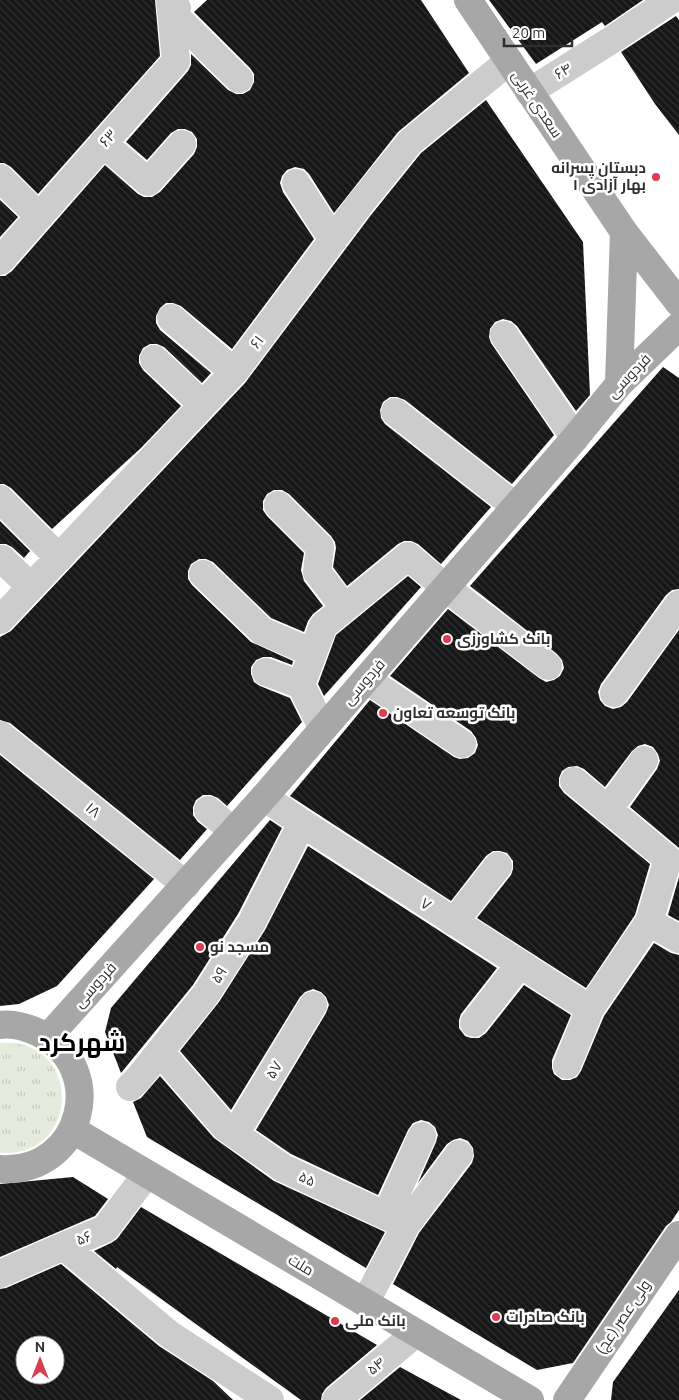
<svg xmlns="http://www.w3.org/2000/svg" width="679" height="1400" font-family="Ubuntu,Cairo,sans-serif">
<style>
.grass{fill:url(#grass-tufts)}
.building{fill:url(#building-back-hatch);fill-rule:evenodd}
.lines{fill:none;stroke-linecap:round;stroke-linejoin:round}
.minor{stroke:#ccc;stroke-width:28}
.major{stroke:#a7a7a7;stroke-width:28}
.poi-dot{fill:#db3c4f;stroke:#fff;stroke-width:2}
.labels{text-anchor:middle;stroke-width:5;stroke-linejoin:round;paint-order:stroke}
.street-label{font-size:15px;fill:#2f2f2f;stroke:#fff}
.poi-label{font-size:15px;font-weight:bold;fill:#2f2f2f;stroke:#fff;text-anchor:start}
.town-label{font-size:25px;font-weight:bold;fill:#000;stroke:#fff}
</style>
<defs>
<pattern id="grass-tufts" width="24" height="20" patternUnits="userSpaceOnUse" patternTransform="scale(1.25)"><rect width="24" height="20" fill="#e5ebdd"/><path d="M3 7l-1-3M5 7V3M7 7l1-3M15 17l-1-3M17 17v-4M19 17l1-3" fill="none" stroke="#c5cabe"/></pattern>
<pattern id="building-back-hatch" width="6" height="6" patternUnits="userSpaceOnUse" patternTransform="scale(1.25)"><rect width="6" height="6" fill="#161616"/><path d="M-1 5l2 2M0 0l6 6M5-1l2 2" fill="none" stroke="#303030"/></pattern>
</defs>
<rect width="100%" height="100%" fill="#fff"/>
<path class="grass" d="M0,1043c81,-7 84,114 0,110z"/>
<path class="building" d="M0,0h155l5,56 -122,138 -27,-27 -7,-4h-4z
M207,0h214l48,73 -71,59 -64,81 -25,-39 -5,-5 -9,-2 -8,3 -5,6 -2,7 3,9 31,47 -82,110 -51,-43 -8,-3h-7l-6,5 -4,8v7l4,7 51,43 -9,10 -38,-36 -7,-3h-7l-7,4 -4,8v7l4,7 38,36 -40,42 -89,81 -41,-41 -7,-4h-4v-208h5l7,-5 93,-106 33,29 6,3h8l8,-5 34,-38 3,-7v-8l-5,-7 -7,-3h-7l-7,4 -24,27 -21,-18 62,-71 3,-6v-11l37,36 8,4h7l7,-4 4,-8v-8l-4,-6 -56,-56z
M489,0h154l-38,26 -3,-4 -66,42z
M676,16l3,4v115l-24,-31 -34,-52z
M486,100l97,142 7,153 -14,16 -59,-85 -6,-5 -8,-2 -8,3 -5,7 -1,8 2,6 63,92 -42,49 -107,-84 -8,-3h-7l-7,5 -3,8 1,8 4,6 106,83 -50,57 -23,-20 -7,-3h-7l-6,3 -51,42 -14,-19 3,-19 -1,-6 -4,-6 -42,-42 -7,-4h-8l-7,4 -4,7v9l4,6 37,37 -3,17 3,11 19,25 -10,8 -5,7 -4,11 -33,-14 -58,-56 -7,-3h-7l-8,5 -3,7v8l4,6 59,57 42,19 -1,4 -21,-8h-8l-7,3 -5,7v7l3,8 6,4 30,12 12,24 -75,84 -9,-8 -7,-3h-8l-7,5 -3,7v8l5,7 9,7 -27,31 -170,-137 -10,-3v-83l11,-6 234,-248 126,-168 50,-62z
M0,200l18,17 -18,20z
M663,367l16,11v211l-7,1 -6,5 -65,89 -3,8 2,8 5,6 8,3 8,-2 6,-5 52,-72v218l-49,-41 27,-38 3,-8 -2,-7 -5,-7 -8,-3 -7,2 -6,5 -27,36 -21,-18 -7,-3 -9,1 -6,4 -3,7v8l5,7 86,71 -15,51 -49,73 -109,-70 34,-43 2,-6v-8l-6,-8 -7,-2h-7l-7,5 -35,45 -161,-105 80,-96 84,57 6,2 8,-1 7,-5 3,-8 -2,-7 -5,-7 -81,-55 58,-67 91,69 7,4 8,-2 6,-4 4,-8 -2,-8 -5,-6 -87,-68z
M0,521l30,30 -6,7 -12,-11 -6,-3h-6z
M408,576l13,11 -97,109 -6,-12 18,-49z
M0,755l154,124 -97,107 -38,18 -19,2z
M270,820l12,8 -44,86 -45,71 -72,88 -16,-41 6,-24z
M308,846l189,122 -36,46 -2,6v8l6,8 6,2h8l7,-5 38,-48 47,30 -19,45v8l2,6 8,6h8l7,-3 4,-6 23,-55 50,-73 17,10 8,2v255l-8,12 -5,4 -93,137 -36,7 -144,-86 26,-51 53,-70 2,-7 -1,-8 -5,-7 -8,-3 -7,2 -6,4 -29,39 18,-41 2,-7 -3,-8 -6,-5 -8,-2 -8,3 -5,7 -30,65 -87,-41 -35,-24 70,-117 3,-8 -3,-8 -5,-5 -8,-3 -8,3 -5,5 -69,113 -51,-59 39,-49 46,-72z
M679,877v44l-11,-6z
M160,1076l54,62 60,43 111,51 -19,36 -219,-131 -14,-35 8,-4z
M73,1177l35,22 -13,17 -95,41v-73z
M141,1207l236,138 -51,43 -4,6 -1,6h-20l-184,-133 -1,2 -22,-18 17,-8 6,-4z
M61,1264l98,82 54,35 20,19h-233v-111l6,-1zM25,1345h30v30h-30z
M679,1290v110h-68l2,-18z
M400,1367l61,33h-101z"/>
<g class="lines">
<path class="minor" d="M177,8l-6,4 68,67
M529,92l84,-53 58,-39
M103,143l45,39 34,-38
M0,178l39,38
M296,183l37,57
M0,261l176,-200 -6,-61
M171,318l63,54
M504,335l71,103
M154,359l49,46
M395,412l121,95
M0,499l59,59
M278,505l42,42 -3,25 28,36
M2,559l29,28
M203,574l59,57 51,22
M0,620l234,-248 125,-167 51,-63 99,-81
M266,672l35,13
M366,679l96,65
M614,693l65,-89
M323,729l-22,-44 22,-59 85,-70 38,32 102,78
M0,735l186,150
M264,797l38,26 288,186
M208,810l25,21
M608,810l36,-50
M454,922l44,-56
M649,922l30,17
M474,1023l46,-59
M160,1052l66,76 57,40 123,57 -41,78
M567,1065l23,-56 59,-87 19,-63 -94,-78
M130,1087l8,-8 68,-85 46,-72 50,-99
M235,1134l78,-129
M386,1216l36,-80
M406,1225l53,-71
M64,1246l105,88 101,66
M0,1274l64,-28 41,-17 42,-55
M336,1400l80,-67"/>
<path class="major" d="M468,0l156,232 55,71
M619,384l5,-152
M0,1025c12,-2 26,2 37,7 74,35 45,143 -37,137
M48,1037l216,-240 311,-359 44,-54 60,-58
M73,1130l457,270
M567,1400l112,-165"/>
</g>
<g class="poi-dot">
<circle cx="656" cy="177" r="5"/>
<circle cx="447" cy="639" r="5"/>
<circle cx="383" cy="713" r="5"/>
<circle cx="200" cy="947" r="5"/>
<circle cx="496" cy="1317" r="5"/>
<circle cx="335" cy="1321" r="5"/>
</g>
<g class="labels">
<g class="street-label">
<text transform="translate(563 71) rotate(-32)" y="5">۶۴</text>
<text transform="translate(537 104) rotate(56)" y="5">سعدی غربی</text>
<text transform="translate(108 138) rotate(-49)" y="5">۶۳</text>
<text transform="translate(257 342) rotate(-53)" y="5">۶۱</text>
<text transform="translate(629 376) rotate(-46)" y="5">فردوسی</text>
<text transform="translate(364 682) rotate(-49)" y="5">فردوسی</text>
<text transform="translate(93 810) rotate(39)" y="5">۱۸</text>
<text transform="translate(426 904) rotate(33)" y="5">۷</text>
<text transform="translate(219 975) rotate(-58)" y="5">۵۹</text>
<text transform="translate(95 985) rotate(-48)" y="5">فردوسی</text>
<text transform="translate(274 1070) rotate(-59)" y="5">۵۷</text>
<text transform="translate(307 1179) rotate(25)" y="5">۵۵</text>
<text transform="translate(84 1238) rotate(-22)" y="5">۵۶</text>
<text transform="translate(301 1265) rotate(31)" y="5">ملت</text>
<text transform="translate(623 1317) rotate(-56)" y="5">ولی عصر (عج)</text>
<text transform="translate(376 1366) rotate(-40)" y="5">۵۴</text>
</g>
<g class="poi-label">
<text x="646" y="173" text-anchor="end">دبستان پسرانه<tspan x="646" dy="17">بهار آزادی ۱</tspan></text>
<text x="457" y="644">بانک کشاورزی</text>
<text x="393" y="718">بانک توسعه تعاون</text>
<text x="210" y="952">مسجد نو</text>
<text x="506" y="1322">بانک صادرات</text>
<text x="345" y="1326">بانک ملی</text>
</g>
<g class="town-label">
<text x="82" y="1051">شهرکرد</text>
</g>
</g>
<g transform="translate(40 1360)"><circle r="24" fill="#ffffff" stroke="#acacac"/>
<path d="M0-4L9 19L0 12L-9 19Z" fill="#db3c4f"/>
<text y="-8" font-size="14" font-weight="bold" text-anchor="middle" fill="#2f2f2f">N</text>
</g>
<path d="M504 38v8h68v-8" fill="none" stroke="#2f2f2f" stroke-width="2.5"/>
<text x="512" y="38" font-size="15" fill="#2f2f2f" stroke="#ffffff" stroke-width="4" paint-order="stroke">20 m</text>
</svg>
